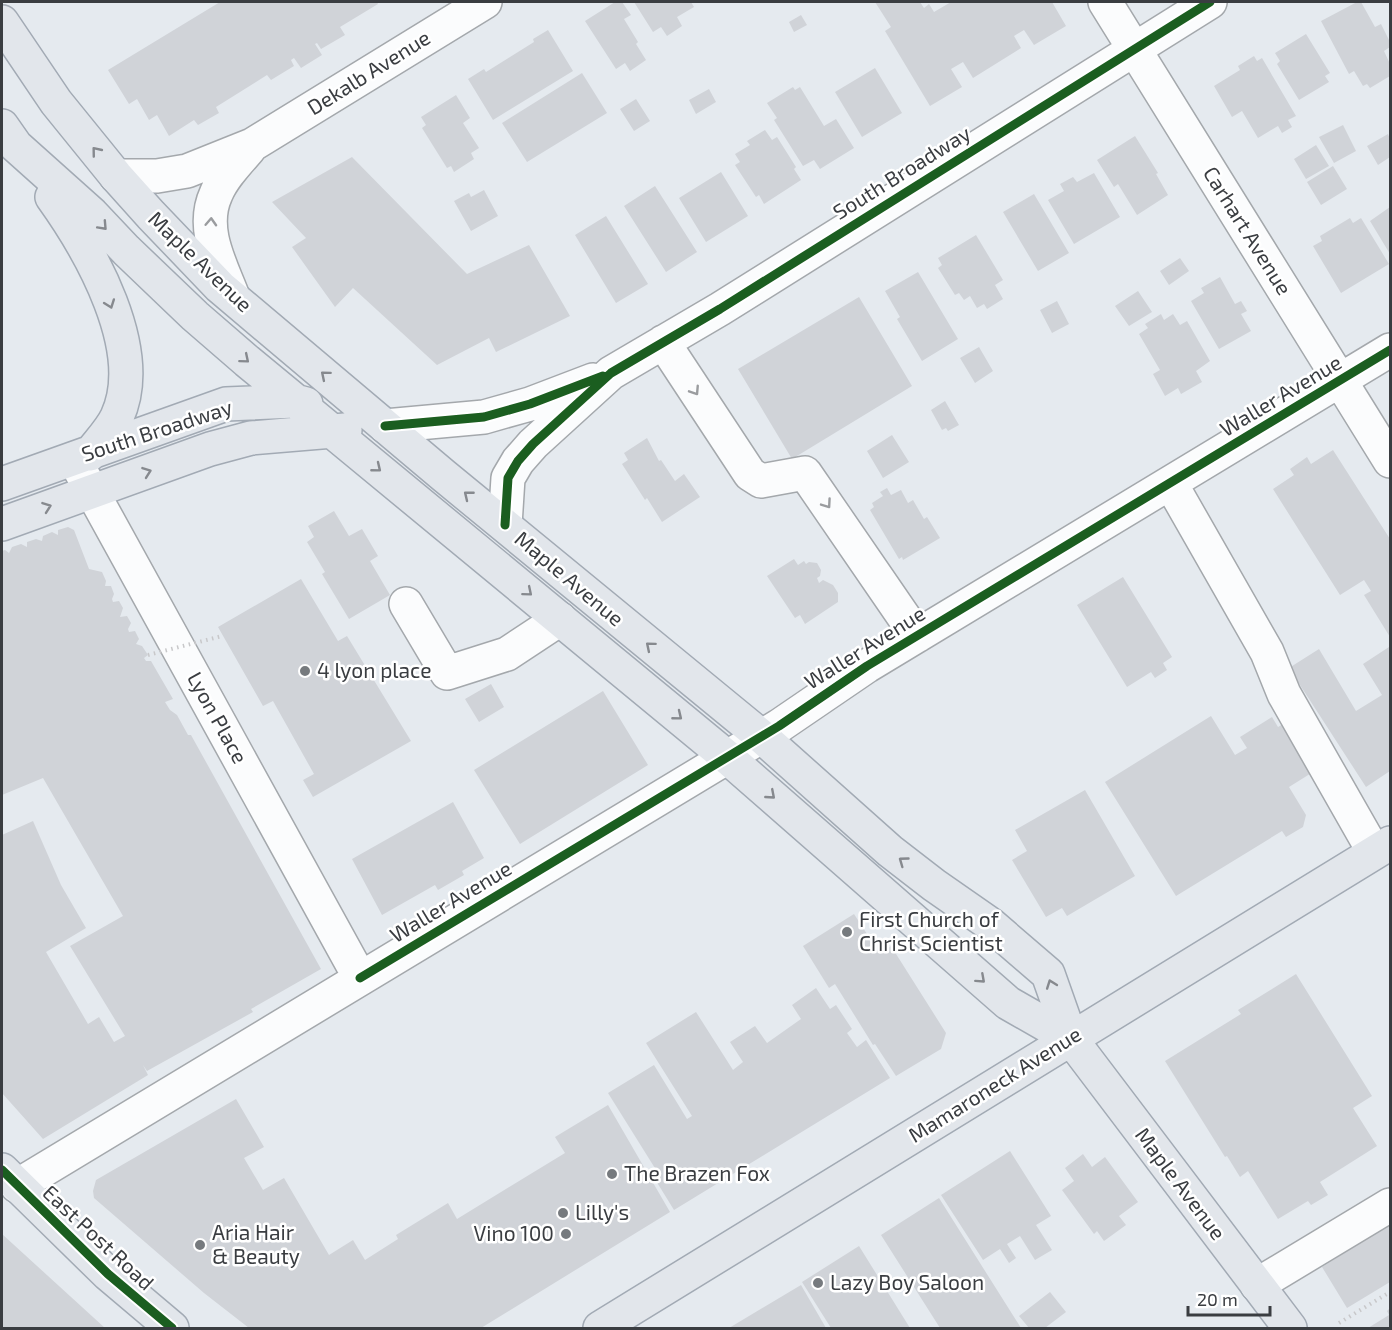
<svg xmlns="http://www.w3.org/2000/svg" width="1392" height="1330" font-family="'Exo 2',sans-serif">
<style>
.building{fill:#d0d3d8}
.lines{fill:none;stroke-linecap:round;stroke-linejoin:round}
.minor-casing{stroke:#a4a8ac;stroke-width:36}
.major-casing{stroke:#a2aab4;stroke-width:36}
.path{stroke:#c8c8ca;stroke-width:4;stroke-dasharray:1.5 4.5;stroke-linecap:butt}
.minor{stroke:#fbfcfd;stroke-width:33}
.major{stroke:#e2e6eb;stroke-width:33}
.path-bridge{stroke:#c8c8ca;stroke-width:4;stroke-dasharray:1.5 4.5;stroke-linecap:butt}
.cycleway-casing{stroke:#fff;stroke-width:13}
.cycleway{stroke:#1b5e20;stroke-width:9}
.oneway{stroke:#86898e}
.oneway2{stroke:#9a9c9f}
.poi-dot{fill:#767a7e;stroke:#fff;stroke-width:2}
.labels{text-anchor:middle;stroke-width:5;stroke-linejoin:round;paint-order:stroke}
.street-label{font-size:21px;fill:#3a3d41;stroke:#fff}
.poi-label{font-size:21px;fill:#3a3d41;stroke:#fff;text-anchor:start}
</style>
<rect width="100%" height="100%" fill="#e5eaef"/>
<path class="building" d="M220,2h157l1,2 -38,23 5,8 -24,14 -4,-6 -2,1 7,11 -21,13 -7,-10 -3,2 3,6 -23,14 -4,-5 -51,32 3,6 -21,12 -4,-5 -25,16 -12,-21 -8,5 -12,-21 -8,5 -21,-34z
M615,2h7l9,13 -7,4 14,23 -2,2 10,16 -16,11 -5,-8 -9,6 -31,-48z
M634,2h57l3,5 -17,10 5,9 -15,10 -6,-9 -8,5z
M875,2h45l4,6 5,-4 5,8 17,-10h101l14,24 -32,19 -10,-15 -10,6 7,12 -48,30 -10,-16 -12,7 11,18 -32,19 -45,-75 6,-4z
M1357,2h4l14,25 6,-3 9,18v5l-6,4 6,13v12l-20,12 -3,-4 -4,2 -9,-15 -5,3 -28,-53z
M801,15l6,10 -13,7 -5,-10z
M548,30l25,41 -80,49 -25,-41 16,-10 2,3 48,-30 -1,-3z
M1306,34l24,39 -5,3 4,6 -30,18 -22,-36 3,-3 -5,-8z
M1254,56l3,5 5,-3 34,58 -8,4 4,7 -10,6 -4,-7 -20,12 -16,-27 -10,6 -18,-31 26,-16 -2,-4z
M875,68l27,45 -40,24 -27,-45z
M582,73l25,40 -80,49 -25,-39z
M793,87l2,3 5,-3 24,39 12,-7 18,29 -34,21 -6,-9 -11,6 -29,-46 3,-2 -10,-15z
M709,89l7,13 -20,12 -7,-14z
M456,95l14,23 -7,5 16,25 -8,5 3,6 -20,13 -3,-6 -4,2 -25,-40 4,-3 -5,-8z
M636,99l14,22 -16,10 -14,-22z
M1343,125l13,26 -22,12 -15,-26z
M765,130l7,10 5,-3 19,30 -2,2 7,11 -37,24 -5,-9 -3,2 -21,-32 5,-3 -5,-8 15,-9 -3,-4z
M1388,134l2,5v18l-12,8 -11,-19z
M1135,136l23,37 -2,1 12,21 -31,20 -19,-31 -4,3 -17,-27z
M1316,145l13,21 -23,13 -12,-20z
M352,157l115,117 62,-29 41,71 -74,36 -7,-14 -52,27 -84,-77 -18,19 -43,-60 14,-9 -34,-36z
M1333,166l14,23 -26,16 -14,-23z
M721,172l27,44 -42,26 -27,-44z
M1094,173l26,44 -46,27 -26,-44 16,-9 -4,-7 13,-7 4,5z
M655,186l42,66 -31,20 -42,-66z
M484,190l14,26 -27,15 -17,-30 15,-8 2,4z
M1034,194l35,59 -31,18 -35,-59z
M1390,207v47l-20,-33z
M606,216l42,68 -32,19 -41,-68z
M1350,218l3,5 8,-5 28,46 -48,29 -28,-47 9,-5 -2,-5z
M976,235l27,45 -8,5 8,14 -16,10 -3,-5 -7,4 -7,-12 -6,4 -5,-7 -4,2 -17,-27 4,-3 -4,-7z
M1180,258l9,13 -20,14 -9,-14z
M918,272l40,67 -36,22 -25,-42 3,-2 -15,-26z
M1220,277l15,27 6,-3 6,10 -6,3 10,17 -32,18 -28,-48 13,-8 -3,-5z
M1138,291l14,21 -23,14 -14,-20z
M859,297l53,89 -120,73 -54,-90z
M1057,301l12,23 -17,9 -12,-23z
M1161,314l3,6 9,-6 7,11 7,-4 23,40 -14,10 6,11 -21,12 -3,-6 -13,8 -12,-22 7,-4 -21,-36 9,-6 -3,-4z
M979,347l14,24 -18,12 -15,-25z
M945,401l14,24 -11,6 -2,-3 -4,2 -11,-20z
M892,435l17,27 -26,16 -16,-27z
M647,438l12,23 2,-1 14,21 9,-7 16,23 -38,25 -15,-24 -2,2 -23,-36 6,-4 -4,-7z
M1333,450l57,89v98l-26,-42 7,-4 -7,-11 -24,15 -67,-106 21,-14 -4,-6 17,-12 4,7z
M887,488l4,7 10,-5 7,13 5,-3 11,19 3,-2 13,21 -37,22 -1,-3 -3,2 -29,-49 4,-3 -2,-4 11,-7 -3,-4z
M334,511l15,25 13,-7 16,27 -8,5 20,34 -41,24 -27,-45 3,-2 -18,-30 7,-5 -6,-11z
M68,527l6,3 15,39 13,3 4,9 -1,5h6l3,8 -2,5 1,3 6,-1 4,7 -3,9 7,-1 4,7 -3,6 1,3 6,-1 4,8 -3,5 6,2 6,9 -4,3 2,3h5l22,38 -8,3 5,8 7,5 11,20h3l130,234 -70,40 2,3 -106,59 -4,-6 5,10 -105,64 -41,-46v-258l31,-14 28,64 25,43 -40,24 42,72 11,-7 15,25 11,-6 -55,-90 53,-30 -80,-138 -41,17v-244l3,-1 4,3 3,-6 9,-3 6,3v-5l9,-3 6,2 1,-5 9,-4 6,3v-5z
M794,559l4,6 6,-4 2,3 3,-2 8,1 4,7 -1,6 -3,2 2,5 4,-3 10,5 5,8v9l-33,22 -5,-9 -5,3 -28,-42z
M1123,577l49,80 -9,6 4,7 -12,8 -4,-6 -24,15 -50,-82z
M301,579l37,62 9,-5 64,105 -98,56 -10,-17 11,-6 -41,-73 -10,5 -45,-79z
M1389,647l1,124 -24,16 -77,-119 30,-19 37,62 26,-16 -19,-31z
M491,684l13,23 -25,15 -14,-23z
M603,691l45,74 -128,79 -46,-74z
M1211,716l24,39 12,-7 -7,-11 32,-20 6,10 5,-3 30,48 -24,15 17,28 -3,12 -17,10 -4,-6 -106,65 -71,-114z
M1085,790l50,86 -68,40 -5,-8 -16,9 -34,-57 15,-9 -12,-21z
M453,802l31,56 -22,13 2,4 -26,15 -3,-5 -53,30 -30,-56z
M854,914l26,40 11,-8 55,87 -5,16 -45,27 -21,-32 -2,1 -38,-61 -6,4 -26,-42z
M1296,974l76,122 -19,12 24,38 -57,36 8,13 -17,10 -3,-4 -30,18 -30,-48 -8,6 -13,-21 -2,1 -60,-96 76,-47 -3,-4z
M816,988l14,21 6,-4 16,24 -5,4 10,14 9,-7 24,38 -216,132 -21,-34 5,-3 -50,-80 46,-28 33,54 5,-3 -46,-73 50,-31 37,58 10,-8 -13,-20 25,-16 12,17 34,-24 -9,-14z
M236,1099l28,48 -20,11 19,32 21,-12 45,77 24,-15 12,20 33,-21 -2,-4 52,-32 9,16 108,-66 -10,-16 53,-32 62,107 -189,116h-232l-45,-35 -110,-95 -1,-7 3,-11z
M1010,1151l41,65 -15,9 16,25 -17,10 -15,-24 -13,8 9,14 -7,5 -9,-14 -17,11 -42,-65z
M1083,1154l9,13 13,-10 33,45 -19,14 7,9 -22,16 -7,-10 -3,3 -32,-44 12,-9 -9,-13z
M939,1198l82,130h-81l-59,-93z
M1390,1224v58l-43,26 -25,-41z
M2,1234l103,94h-103z
M859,1246l51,82h-79l-29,-46z
M801,1285l25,43h-97z
M1050,1292l16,20 -21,16h-16l-10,-12z
M1390,1308v20h-22l21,-13 -2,-4z"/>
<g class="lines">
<g class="minor-casing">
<path id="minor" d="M1105,2l285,459
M116,176h41l30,-5 65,-26 233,-143
M233,297c-12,-32 -33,-68 -17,-103 7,-17 21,-31 33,-45
M663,342l87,132 11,7 44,-8 112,163
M385,426l99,-9 46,-13 63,-24
M74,459l286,519
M1171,484l96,168 17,42 90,158
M505,525l3,-47 10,-17 15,-17 78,-71 109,-64 490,-307
M406,604l41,69 60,-19 53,-35
M17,1186l762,-460 88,-60 523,-316
M1257,1285l133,-80"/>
</g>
<g class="major-casing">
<path id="major" d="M2,22l54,80 60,74 35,39 69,72 223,188 318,261 129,115 44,34 56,39 58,50 23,65 219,289
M2,126l14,20 76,68 34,36 69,66 52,45 480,396 281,246 63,36
M52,197c38,53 96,153 65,220 -6,13 -18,25 -27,37
M2,484l224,-80 69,-3 11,3
M2,524l208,-75 41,-11 94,-8
M2,1170l106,104 64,54
M600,1328l790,-485"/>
</g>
<path class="path" d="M1339,1323l51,-31"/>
<use href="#minor" class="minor"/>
<use href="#major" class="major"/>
<path class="path-bridge" d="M148,655l74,-19"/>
<g class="cycleway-casing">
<path id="cycleway" d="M385,426l99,-9 46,-13 73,-28
M505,525l3,-47 10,-17 15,-17 78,-71 109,-64 490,-307
M360,978l419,-252 88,-60 523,-316
M2,1170l106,104 64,54"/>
</g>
<use href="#cycleway" class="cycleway"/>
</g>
<defs><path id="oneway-chevron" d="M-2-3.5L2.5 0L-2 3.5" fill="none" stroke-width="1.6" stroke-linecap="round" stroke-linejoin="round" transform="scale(1.5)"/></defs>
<g class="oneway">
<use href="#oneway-chevron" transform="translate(96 151) rotate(-129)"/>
<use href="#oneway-chevron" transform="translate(103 226) rotate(47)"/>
<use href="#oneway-chevron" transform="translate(110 304) rotate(70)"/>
<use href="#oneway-chevron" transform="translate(245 359) rotate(40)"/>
<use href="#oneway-chevron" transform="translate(325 375) rotate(-140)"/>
<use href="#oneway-chevron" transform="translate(377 468) rotate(39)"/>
<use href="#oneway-chevron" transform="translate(147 472) rotate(-20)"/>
<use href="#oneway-chevron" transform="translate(468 495) rotate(-141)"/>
<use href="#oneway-chevron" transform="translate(47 507) rotate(-20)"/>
<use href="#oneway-chevron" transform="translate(528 592) rotate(40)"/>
<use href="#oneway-chevron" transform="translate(650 646) rotate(-140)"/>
<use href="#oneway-chevron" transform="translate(678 716) rotate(39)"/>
<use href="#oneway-chevron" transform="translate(771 795) rotate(41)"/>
<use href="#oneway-chevron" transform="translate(903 861) rotate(-144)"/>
<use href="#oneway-chevron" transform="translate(981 979) rotate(42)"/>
<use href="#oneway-chevron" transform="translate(1051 984) rotate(-110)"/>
</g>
<g class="oneway2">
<use href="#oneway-chevron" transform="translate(211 222) rotate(-87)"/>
<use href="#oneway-chevron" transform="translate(695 391) rotate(57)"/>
<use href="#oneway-chevron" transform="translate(827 504) rotate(55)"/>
</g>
<g class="poi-dot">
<circle cx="305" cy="671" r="6"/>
<circle cx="847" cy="932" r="6"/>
<circle cx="612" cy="1174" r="6"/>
<circle cx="563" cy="1213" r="6"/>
<circle cx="566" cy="1234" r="6"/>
<circle cx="200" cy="1245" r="6"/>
<circle cx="818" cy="1283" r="6"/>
</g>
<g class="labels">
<g class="street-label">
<text transform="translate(369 73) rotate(-32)" y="7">Dekalb Avenue</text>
<text transform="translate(902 173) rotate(-32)" y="7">South Broadway</text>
<text transform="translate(1247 231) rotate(58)" y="7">Carhart Avenue</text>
<text transform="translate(200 262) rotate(44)" y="7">Maple Avenue</text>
<text transform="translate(1281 396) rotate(-31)" y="7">Waller Avenue</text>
<text transform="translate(157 431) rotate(-18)" y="7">South Broadway</text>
<text transform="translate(569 579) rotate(40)" y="7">Maple Avenue</text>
<text transform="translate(865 648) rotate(-32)" y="7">Waller Avenue</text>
<text transform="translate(217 718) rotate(61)" y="7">Lyon Place</text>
<text transform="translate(451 902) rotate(-31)" y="7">Waller Avenue</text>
<text transform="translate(995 1085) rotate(-32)" y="7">Mamaroneck Avenue</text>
<text transform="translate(1180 1184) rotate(53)" y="7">Maple Avenue</text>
<text transform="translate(98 1238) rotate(43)" y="7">East Post Road</text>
</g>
<g class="poi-label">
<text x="317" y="678">4 lyon place</text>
<text x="859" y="927">First Church of<tspan x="859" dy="24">Christ Scientist</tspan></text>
<text x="624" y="1181">The Brazen Fox</text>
<text x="575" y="1220">Lilly's</text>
<text x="212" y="1240">Aria Hair<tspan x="212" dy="24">&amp; Beauty</tspan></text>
<text x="554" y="1241" text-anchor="end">Vino 100</text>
<text x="830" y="1290">Lazy Boy Saloon</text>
</g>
</g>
<rect width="1392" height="1330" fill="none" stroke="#3a3d41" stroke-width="6"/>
<path d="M1188 1306v9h82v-9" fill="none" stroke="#3a3d41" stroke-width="3"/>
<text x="1197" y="1306" font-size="18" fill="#3a3d41" stroke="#ffffff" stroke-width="4.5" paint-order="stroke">20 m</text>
</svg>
